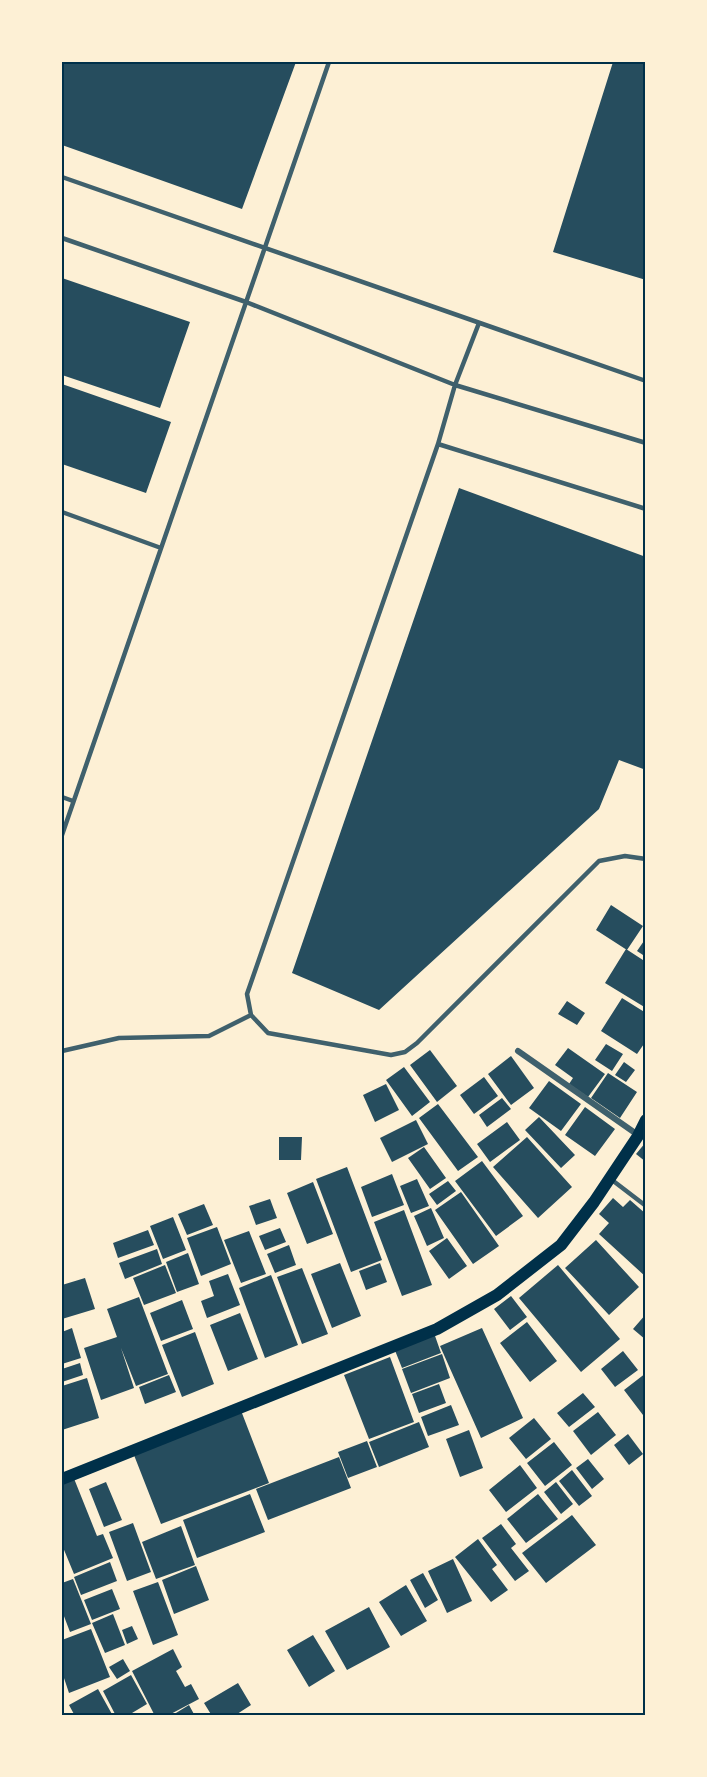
<svg xmlns="http://www.w3.org/2000/svg" width="707" height="1777" font-family="'Playfair Display',serif">
<style>
.building{fill:#264d5e}
.lines{fill:none;stroke-linecap:round;stroke-linejoin:round}
.service{stroke:#3f606c;stroke-width:4.5}
.minor{stroke:#3f606c;stroke-width:6}
.secondary{stroke:#003049;stroke-width:12}
.neatline{fill:none;stroke:#003049;stroke-width:2}
</style>
<rect width="100%" height="100%" fill="#fdf0d5"/>
<path class="building" d="M62,62h234l-54,147 -180,-64z
M613,62h33v218l-93,-28z
M62,278l128,44 -30,86 -98,-33z
M62,384l109,38 -25,71 -84,-29z
M459,488l187,69v213l-27,-10 -20,49 -220,201 -87,-37z
M611,905l32,21 -16,24 -31,-20z
M646,938v19l-9,-6z
M626,949l20,13v46l-41,-25z
M622,998l24,15v28l-9,13 -36,-23z
M567,1001l18,12 -8,12 -19,-11z
M606,1044l17,10 -11,17 -17,-11z
M568,1048l37,26 -17,23 -19,-13 4,-6 -18,-13z
M430,1050l27,36 -20,16 -27,-37z
M511,1056l23,32 -23,17 -23,-31z
M624,1062l11,8 -9,12 -11,-7z
M404,1067l26,35 -18,14 -26,-36z
M608,1073l29,19 -17,26 -29,-20z
M484,1077l14,19 -24,18 -14,-19z
M549,1081l32,23 -20,27 -32,-23z
M386,1084l13,26 -24,12 -12,-27z
M502,1098l9,11 -24,18 -8,-12z
M438,1104l40,53 -20,14 -39,-53z
M585,1107l30,22 -20,27 -30,-21z
M539,1117l36,38 -14,13 -36,-38z
M416,1120l12,24 -36,18 -12,-24z
M507,1122l13,18 -30,22 -13,-18z
M279,1137h23l-1,23h-22z
M527,1137l45,50 -34,31 -45,-51z
M646,1142v20l-10,-8z
M424,1147l22,31 -16,11 -22,-31z
M482,1161l41,55 -27,20 -41,-55z
M347,1167l35,93 -31,12 -35,-93z
M392,1174l12,31 -32,12 -11,-30z
M417,1179l12,27 -18,7 -11,-27z
M448,1181l8,10 -19,14 -8,-11z
M313,1182l20,52 -26,10 -20,-51z
M461,1192l38,54 -26,18 -38,-54z
M613,1198l10,9 7,-7 16,14v63l-47,-43 10,-11 -10,-9z
M270,1199l7,19 -21,7 -7,-19z
M204,1204l9,21 -26,10 -9,-21z
M431,1208l13,30 -17,8 -13,-30z
M404,1210l28,75 -30,11 -28,-74z
M173,1217l13,33 -23,9 -13,-33z
M217,1227l14,37 -30,12 -14,-38z
M280,1228l6,14 -21,8 -6,-14z
M148,1230l6,15 -36,13 -5,-15z
M249,1231l17,43 -25,9 -17,-43z
M447,1238l20,28 -18,13 -20,-28z
M596,1240l43,47 -30,28 -44,-47z
M289,1245l7,20 -21,8 -8,-19z
M157,1249l5,15 -37,15 -6,-16z
M188,1253l11,31 -22,8 -11,-30z
M340,1263l21,53 -29,12 -21,-54z
M380,1263l7,19 -21,8 -7,-19z
M165,1265l11,28 -32,12 -11,-27z
M558,1265l62,74 -39,33 -62,-74z
M302,1268l26,66 -26,10 -25,-67z
M228,1274l12,31 -33,13 -6,-17 13,-5 -5,-15z
M271,1275l27,70 -33,13 -26,-70z
M85,1278l10,31 -33,10v-34z
M511,1296l16,21 -17,13 -16,-21z
M139,1297l29,77 -32,12 -15,-38 13,40 -33,12 -17,-52 33,-11 -10,-28z
M182,1300l11,29 -32,12 -11,-28z
M240,1313l18,46 -30,12 -18,-46z
M646,1314v26l-13,-11z
M527,1322l30,39 -27,21 -30,-39z
M72,1328l9,30 -19,6v-32z
M482,1328l41,90 -42,20 -41,-92z
M195,1332l19,52 -32,13 -20,-52z
M434,1333l7,20 -39,15 -8,-20z
M623,1351l15,19 -23,17 -14,-18z
M442,1354l8,24 -39,15 -9,-24z
M390,1357l24,65 -45,17 -25,-64z
M80,1363l3,12 -21,7v-13z
M646,1373v40l-3,2 -19,-25z
M169,1375l7,17 -31,12 -6,-17z
M87,1378l12,40 -37,12v-44z
M439,1384l7,19 -27,10 -7,-19z
M583,1393l12,14 -26,20 -12,-14z
M451,1405l8,20 -31,11 -7,-19z
M240,1408l29,75 -108,41 -29,-74z
M598,1412l18,23 -25,20 -18,-24z
M534,1418l17,21 -25,20 -17,-21z
M419,1422l10,25 -50,20 -10,-25z
M469,1430l14,38 -23,9 -14,-38z
M628,1434l15,20 -14,11 -15,-20z
M367,1441l10,26 -29,11 -10,-26z
M554,1442l18,23 -27,21 -18,-23z
M339,1457l12,31 -83,32 -12,-31z
M588,1459l16,20 -12,10 -16,-21z
M520,1465l17,23 -31,24 -17,-22z
M572,1470l20,26 -13,10 -20,-25z
M73,1476l24,60 6,-2 10,24 -39,16 -12,-29v-64z
M106,1482l16,38 -18,7 -15,-38z
M556,1482l17,22 -12,10 -17,-22z
M250,1494l15,38 -68,26 -14,-38z
M538,1494l20,25 -32,24 -19,-24z
M572,1515l24,30 -50,38 -24,-30z
M133,1523l18,49 -24,9 -18,-49z
M501,1524l15,20 -5,4 18,23 -14,10 -33,-43z
M181,1526l14,39 -39,14 -14,-37z
M478,1539l19,26 -5,4 16,21 -17,12 -36,-45z
M453,1559l19,42 -25,12 -19,-42z
M110,1562l7,19 -36,14 -7,-18z
M196,1566l13,34 -35,14 -12,-34z
M423,1573l15,27 -13,8 -15,-28z
M73,1579l18,45 -21,8 -8,-21v-28z
M158,1582l20,53 -25,10 -20,-54z
M406,1585l21,36 -26,15 -22,-34z
M112,1589l8,20 -28,11 -8,-20z
M369,1607l21,40 -43,23 -22,-39z
M113,1614l12,31 -20,8 -13,-30z
M132,1626l6,13 -11,5 -5,-14z
M91,1629l19,48 -41,16 -7,-21v-32z
M313,1635l22,36 -26,16 -22,-37z
M173,1649l9,18 -6,4 9,16 6,-3 8,15 -32,17h-12l-23,-45z
M123,1659l7,12 -13,8 -8,-12z
M131,1675l16,29 -20,12h-11l-13,-25z
M238,1683l13,22 -17,11h-22l-8,-13z
M98,1689l15,27h-38l-6,-11z
M189,1705l6,11h-24z"/>
<g class="lines">
<path class="service" d="M62,177l584,204
M62,238l184,64 209,83 191,58
M479,323l-24,62 -17,59 -191,550 4,21 17,18 123,22 14,-3 12,-9 182,-182 26,-5 21,3
M438,444l208,65
M62,512l99,36
M62,797l11,4
M62,835l267,-773
M62,1051l57,-13 90,-2 42,-21
M612,1180l34,26"/>
<path class="minor" d="M518,1051l120,84"/>
<path class="secondary" d="M62,1479l375,-150 60,-34 64,-50 33,-43 44,-66 8,-16"/>
</g>
<rect width="707" height="1777" fill="none" stroke="#fdf0d5" stroke-width="126"/>
<rect x="63" y="63" width="581" height="1651" class="neatline"/>
</svg>
